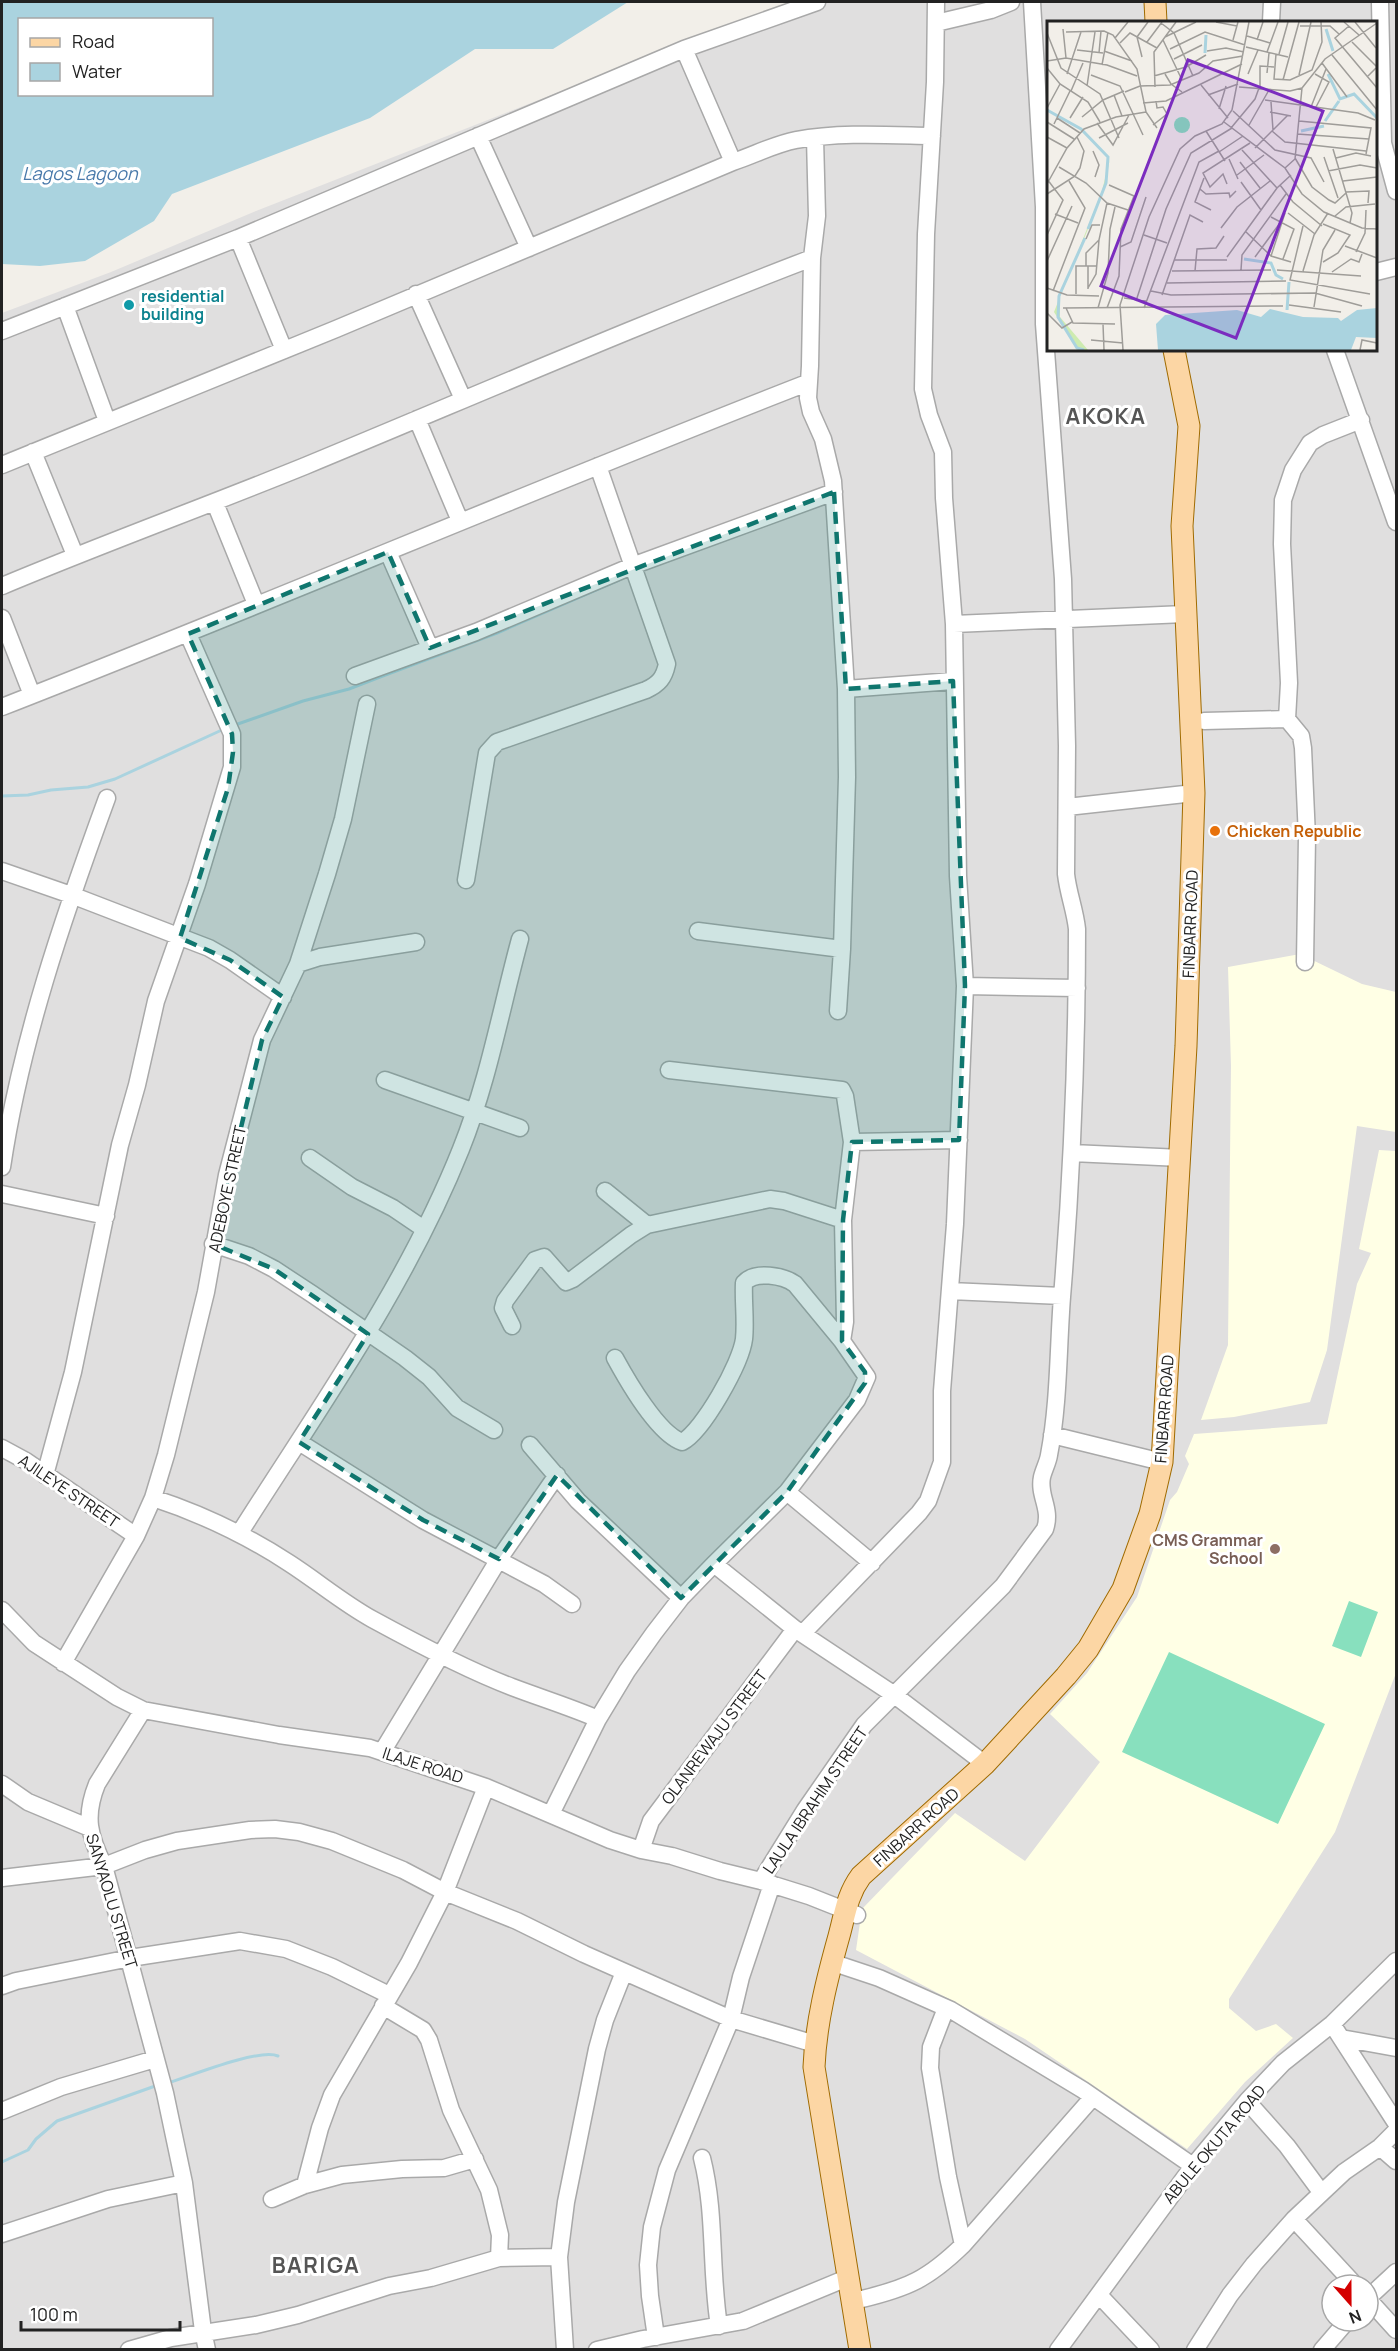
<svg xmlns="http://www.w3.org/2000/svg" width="1398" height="2351" font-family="Manrope,sans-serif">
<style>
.residential{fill:#e0dfdf;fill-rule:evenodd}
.education{fill:#ffffe5}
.pitch{fill:#88e0be}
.water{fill:#aad3df;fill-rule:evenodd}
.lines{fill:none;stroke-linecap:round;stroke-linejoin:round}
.stream{stroke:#aad3df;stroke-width:3}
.minor-casing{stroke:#a9a9a9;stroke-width:19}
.major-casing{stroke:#a06b00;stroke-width:23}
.minor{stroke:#fff;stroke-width:16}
.major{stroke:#fcd6a4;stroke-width:21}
.marked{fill:#0f766e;fill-opacity:0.2;stroke:#0f766e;stroke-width:4.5;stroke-dasharray:12 8;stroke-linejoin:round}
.culture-dot{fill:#0f9aa8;stroke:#fff;stroke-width:2}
.food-dot{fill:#e8710a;stroke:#fff;stroke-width:2}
.education-dot{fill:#8d6e63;stroke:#fff;stroke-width:2}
.labels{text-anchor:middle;stroke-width:6;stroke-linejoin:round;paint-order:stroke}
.culture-label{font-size:16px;font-weight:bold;fill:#0d838f;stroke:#fff;text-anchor:start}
.food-label{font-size:16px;font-weight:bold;fill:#c56008;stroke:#fff;text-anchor:start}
.street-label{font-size:16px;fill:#222;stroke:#fff}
.education-label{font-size:16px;font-weight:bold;fill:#785e54;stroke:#fff;text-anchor:end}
.water-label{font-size:18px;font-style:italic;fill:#4a7aab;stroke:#fff}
.district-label{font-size:22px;font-weight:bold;letter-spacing:1.5px;fill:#555;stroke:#fff}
.inset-river{fill:none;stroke:#aad3df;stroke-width:3}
.inset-road{fill:none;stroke:#9f9d99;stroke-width:1.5}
.view{fill:#7b2cbf;fill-opacity:0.15;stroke:#7b2cbf;stroke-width:3}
.inset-edge{fill:none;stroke:#222;stroke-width:3}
</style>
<rect width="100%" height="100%" fill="#f2efe9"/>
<path class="residential" d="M797,2h599v2347l-1394,1v-2037l109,-41 145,-61 400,-157zM1048,22h328v328h-328zM1332,2285h36v36h-36z"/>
<path class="education" d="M1300,954l62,30 34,8v140l-39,-6 -30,224 -17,52 -76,15 -33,3 27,-75 3,-279 -3,-99z
M1379,1150l17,1v522l-61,159 -106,167v9l27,23 20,-7 17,14 -48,44 -58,67 -162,-110 -169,-89 6,-41 93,-96 70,48 75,-99 -50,-48 37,-41 50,-76 33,-97 7,-8 12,-28 -4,-8 9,-22 133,-10 30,-140 14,-31 -12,-4z"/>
<path class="pitch" d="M1349,1601l29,11 -17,45 -29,-11z
M1169,1652l156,72 -47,100 -156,-72z"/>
<path class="water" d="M2,2h626l-75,47h-78l-105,69 -198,76 -18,27 -69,40 -45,5 -38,-2zM20,20h192v74h-192z"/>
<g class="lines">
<path class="stream" d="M235,725l68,-24 46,-12 31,-12 117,-44 122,-53
M2,796l26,-1 23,-5 37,-3 27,-8 109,-50
M168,2083c22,-7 91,-35 110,-27
M2,2162l26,-12 8,-11 21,-18 101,-36"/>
<g class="minor-casing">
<path id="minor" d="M1380,2l3,141 13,48
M1271,22l1,-20
M936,23l55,-13 20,-8
M684,49l49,113
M478,136l51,112
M238,238l46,112
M1376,272l20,-5
M416,294l47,105
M65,306l42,115
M2,331l236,-93 446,-189 133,-47
M1335,350l61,172
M417,419l43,102
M33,452l42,103
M2,465l334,-136 397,-167c21,-7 42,-18 63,-22 45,-8 90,-5 136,-4
M215,503l41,101
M388,552l42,96
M2,586c100,-42 202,-79 303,-120 169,-70 337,-143 507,-208
M2,618l30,77
M954,624l231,-10
M355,676l121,-44 156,-66 202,-74
M846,689l107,-8
M2,707c269,-105 535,-219 805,-324
M1204,721l83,-2
M1067,807l127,-14
M2,871l72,25 135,52 21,12 53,37
M466,880l21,-127 10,-11 149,-52c13,-6 18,-12 21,-26l-69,-198
M698,931l144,18 5,-172 -1,-88 -13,-208 -10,-42 -12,-27 -3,-14 2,-32 2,-108 5,-42 -2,-78
M1305,962l2,-125 -4,-89 -2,-12 -14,-17 2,-36 -7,-139 1,-44 10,-30 17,-27 13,-8 38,-15
M298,964l22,-7 96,-15
M965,986l112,2
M838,1011l4,-62
M669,1070l173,20 3,6 7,46 -9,78 2,102 -3,19
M385,1080l135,48
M852,1142l107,-2
M1072,1153l109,5
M310,1158l42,29 41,21 31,21
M2,1167c19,-127 61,-249 105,-369
M605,1191l42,34
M2,1194l104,22
M213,1244l36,12 25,13 38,25 93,64 24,19 28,31 37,22
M950,1291l112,5
M512,1326l-9,-18 2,-7 30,-41 9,-3 22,25 7,-3 58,-44 16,-10 123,-26 14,2 59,19
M1052,1435l110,27
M299,1442l124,78 121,64 28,20
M530,1445l48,56 103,97
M2,1448l24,13 110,75
M45,1475l28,-103 47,-227 17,-60 19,-84 41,-117 35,-117v-33l-44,-100
M787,1492l85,71
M153,1498c49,16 93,37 136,65 28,18 54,40 83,56 44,24 95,51 140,68 29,11 58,20 86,32
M239,1534c79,-125 167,-247 222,-385 27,-67 40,-140 59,-210
M714,1564l81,65 98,65 92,70
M2,1610l32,33 83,54 26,13 136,25 91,13 116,39 124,53 31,10 31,6 48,15 41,10 48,15 48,19
M803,1633l116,-120 9,-12 14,-39v-71l13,-167 10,-238 -7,-110 -4,-252 -10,-126 -1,-46 -14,-37 -6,-26 3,-155 9,-152 1,-80
M63,1663l73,-127 17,-38 13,-43 40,-163 21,-117 35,-135 36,-76 29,-90 16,-55 24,-115
M143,1710l-46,74c-13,32 -8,52 7,82l61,227 19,90 19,148 4,19
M382,1752l117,-193 58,-84
M2,1784l26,18 62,26
M551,1814l47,-95 29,-48 27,-38 27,-35 33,-34 73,-72 70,-92 10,-23 -25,-36 -47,-57c-11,-8 -40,-14 -51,-1 -1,18 2,38 0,56 -3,24 -41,92 -62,103 -24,-8 -55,-62 -67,-84
M641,1850l10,-29 144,-192
M2,1878l102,-12 41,-16 32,-9 73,-11 25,-1 24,3 33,9 71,29 42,22 72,29 67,33 147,65 84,25
M761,1881l44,-71 59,-85 139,-139 42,-57c7,-21 -7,-33 -3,-52 2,-8 6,-15 7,-22 10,-52 9,-106 13,-158 10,-123 15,-245 15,-368 -2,-19 -9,-36 -11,-55l1,-128 -4,-167 -19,-255v-117l-12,-205
M831,1962l48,16 72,32 132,80 110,76
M2,1986l14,-5 114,-23 110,-17 46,8 46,18 57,28
M383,2006l40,24 6,10 22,70 38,80 11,45 -1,23
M946,2008l-15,39 -1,21 18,109 15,68
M1332,2024l64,99
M1341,2038l55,10
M1247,2101l40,45 34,46
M2,2111l59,-24 94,-28
M1380,2147l16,14
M702,2158c14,55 8,112 17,168
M305,2185l15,-57 12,-33 77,-132 36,-71 41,-105
M272,2199l33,-14 37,-10 60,-6 42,-1 31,-9
M1294,2219l61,66
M2,2234l106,-35 76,-16
M1099,2295l52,55
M1368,2298l28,-26
M862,2299c46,-11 66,-20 101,-54l130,-148
M1368,2299l28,31
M656,2337l-6,-41 -2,-31 4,-38 15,-57 64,-151 10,-42 31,-93
M129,2350l42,-12 85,-13 42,-10 91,-29 42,-8 68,-20 60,-1
M565,2350l-6,-93 7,-55 31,-153 8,-29 19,-48
M597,2350l46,-11 100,-18 104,-43
M1058,2350l135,-184 54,-65 36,-38 49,-39 64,-63
M1195,2350l35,-55 24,-31 40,-45 50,-47 36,-25 16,-16
M1322,2350l25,-29"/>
</g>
<g class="major-casing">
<path id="major" d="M1155,2l1,20
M860,2350l-46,-283c2,-45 13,-88 25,-131 6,-22 8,-41 22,-60l124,-112 81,-88 22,-27 35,-60 27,-75 12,-52 24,-416 8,-253 -12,-267 7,-100 -15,-76"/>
</g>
<use href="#minor" class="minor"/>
<use href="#major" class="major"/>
</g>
<path class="marked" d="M834,492l12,197 107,-8 12,305 -6,154 -107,2 -9,78 -1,121 23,31v11l-78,109 -106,106 -124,-123 -58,84 -76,-39 -124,-78 69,-108 -94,-65 -61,-25 49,-204 21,-43 -53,-37 -50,-22 48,-150 5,-36 -1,-18 -44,-100 200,-82 42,96z"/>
<circle class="culture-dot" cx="129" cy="305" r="6"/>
<circle class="food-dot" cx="1215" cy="831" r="6"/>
<circle class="education-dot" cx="1275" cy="1549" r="6"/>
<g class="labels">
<g class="culture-label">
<text x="141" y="302">residential<tspan x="141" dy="18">building</tspan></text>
</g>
<g class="food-label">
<text x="1227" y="837">Chicken Republic</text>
</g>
<g class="street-label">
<text transform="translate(1190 924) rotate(-88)" y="6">FINBARR ROAD</text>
<text transform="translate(227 1189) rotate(-78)" y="6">ADEBOYE STREET</text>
<text transform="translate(1164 1409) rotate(-86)" y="6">FINBARR ROAD</text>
<text transform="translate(69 1491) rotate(34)" y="6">AJILEYE STREET</text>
<text transform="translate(714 1737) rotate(-53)" y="6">OLANREWAJU STREET</text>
<text transform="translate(423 1765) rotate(18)" y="6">ILAJE ROAD</text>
<text transform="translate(815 1800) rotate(-56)" y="6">LAULA IBRAHIM STREET</text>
<text transform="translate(916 1827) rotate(-42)" y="6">FINBARR ROAD</text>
<text transform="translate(112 1901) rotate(73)" y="6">SANYAOLU STREET</text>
<text transform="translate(1214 2144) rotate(-50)" y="6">ABULE OKUTA ROAD</text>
</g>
<g class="education-label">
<text x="1263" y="1546">CMS Grammar<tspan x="1263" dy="18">School</tspan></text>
</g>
<g class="water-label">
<text x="80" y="180">Lagos Lagoon</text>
</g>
<g class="district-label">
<text x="1106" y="424">AKOKA</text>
<text x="316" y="2273">BARIGA</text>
</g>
</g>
<g transform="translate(1047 21)">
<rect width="330" height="330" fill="#f2efe9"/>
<path d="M63,137l-6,32 -44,107v20l28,33h-10l-24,-38 48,-121z" fill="#cdebb0"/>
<path d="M127 104a8 8 0 1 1 16 0a8 8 0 1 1-16 0Z" fill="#88e0be"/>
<path d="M330,287v30l-21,-1 -5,13h-193l-2,-26 9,-9 72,-5 24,7 9,-8 33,8 35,1 3,3 16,-11z" fill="#aad3df"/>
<path class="inset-river" d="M279,8l7,22M158,32l1,-18M281,53l12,25 14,-5 23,24M0,89l34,19 27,28 -2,26 -18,46M278,100l14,-20M254,110l23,-5M197,238l27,4 5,12 7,4M240,289l2,-28M37,329l-7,-2 -19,-31 1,-21 26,-58"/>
<path class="inset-road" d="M169,1l21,4M297,1l15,13M308,1l21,26M114,2l13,10 19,43M253,5h30l9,8M302,5l-14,12 42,50M16,8l3,29M19,11l38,-1 9,4 24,34 9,43 11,16M0,12l14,35 39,26 19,44M200,15l23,7M118,16l31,-15M68,17l13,-16M116,19l19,40M186,19l5,-18M210,19l6,-18M100,21l15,-20M305,21l25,25 -10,10M73,22l10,-10 27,15M199,26l42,10M123,28l35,-17 40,13M30,29l26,3M57,30l28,10M160,30l19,-3 18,4M220,31l11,-30M52,32l2,-22M229,33l-2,25 16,1 22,-10 10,-28 -1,-20M232,33l9,-32M285,34l45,55M95,36l-5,-20 11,-15M127,38l28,-14M0,40l19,-3 41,7 30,11M275,42l25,34M55,44l6,-33M0,47l13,16 28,18 12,20M220,52l2,-20M20,53l14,-42M118,53l6,10 11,8M201,53l10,-24M268,53l14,8 -13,25M44,54l29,11 23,49M252,54l12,-53M107,55l32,-9 20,-12M236,59l16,-58M154,64l27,33M40,65l8,-54M108,66l-1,-35 22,-30M192,66l51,4 12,-3 23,-29 52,-36M213,68v-23l14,1M24,70l12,-28M78,71l15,-6 30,-1 29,-12 14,-12 30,-5M67,74l8,21M161,74l30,-11M218,79l93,13 17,7M224,81l2,28M96,82l23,-2 76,-37M264,86l15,-38M0,87l13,-24M172,88l7,-23M186,90l42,39 36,8 13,24M223,91l21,4M35,96l21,-17 21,-9M10,97l23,15M23,97l13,-21M252,100l72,7 -5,26M0,101l27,17M177,101l61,46 17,26 22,18 38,16 15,1M50,102l16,22 16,-30M7,103l16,-33M106,104l14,-11 -4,-7 -6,1 -1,-7M202,104l20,-35M184,107l24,-29 4,-11M159,110l19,30M225,110l13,11 81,9M250,113l72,5M0,116l20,11M52,117l29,-15M208,127l32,-32M286,128l19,64 -2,10M195,129l35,38M46,130l6,14 -4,12M172,131l24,-16M277,136l14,41M248,137l17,29 17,13 6,3 11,-10M289,137l20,-5 15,3M182,138l9,20M193,141l20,26M12,146l27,16 21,20 21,7M238,147l10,-9 7,-71M281,150l32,-6 17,3M190,154l27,-20M157,157l-9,24 16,8M0,158l16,21 -16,35M296,160l34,-4M194,161l20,28M0,163l20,-36 17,-19 32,-12 30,-5M180,163l-4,-10 -13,13 -7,-14 47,-30M233,164l13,17 29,24M153,168l6,5 23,-1 1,4 6,-6M299,171l23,-1 -1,12M0,173l28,-18 5,-8 4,-17 -7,-14M241,192l27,21M8,193l23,9M288,195l11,-9 29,-3M224,196l23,12 -11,30M276,203l27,11 -12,18 -15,9M256,205l-13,54 80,14M174,207l16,-21 33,-26M198,210l26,25 20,6M97,214l23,8M39,218l6,-14h8M298,225l32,12M73,226l11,-5 15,-45M309,231l9,-19 1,-23M224,235l14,-43M180,236l50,-69 14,-13M208,236l25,-34M127,239h53M0,240l25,-55M39,245v-13l13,-13 8,-37M194,249l1,-15 44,-61M230,249l84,6M125,250l99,-1M148,250l2,-22 19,-1 8,-12M256,250l11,-36 14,-22M285,251l19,-13 8,3 3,-8M120,262l119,-2M0,267l20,7 32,1M41,267l8,-14 3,-34M41,268v-23M6,270l32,-83 -16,-27M104,270l20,4 144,-2 47,13M29,273v-28h21M115,274l28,-80 13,7M77,277l22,3M89,280l30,-92 25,-56 41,-25M242,284l52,7M267,286l9,-57 12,-20M16,287l220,-2M19,287l7,15 42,1M51,287l10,-35 2,-44 5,-22M60,287l12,-32 2,-47 13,-33 -25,-11M97,287l55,-146 20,-11M0,292l15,15 10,-6M56,303l1,26M44,319l32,3M76,329l-3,-45 29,-88 31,-68 15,-13 27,-12 10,-14 17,-88M313,329l2,-10 15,3"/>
<path class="view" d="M141,39l135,51 -87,227 -135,-52z"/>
<rect width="330" height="330" class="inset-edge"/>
</g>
<rect width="1398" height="2351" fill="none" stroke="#222222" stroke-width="6"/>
<rect x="18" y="18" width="195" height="78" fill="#ffffff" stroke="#a7a7a7" stroke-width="1.5"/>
<rect x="30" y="38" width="30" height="9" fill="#fcd6a4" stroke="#a7a7a7" stroke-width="1.5"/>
<text x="72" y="48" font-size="18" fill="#222222">Road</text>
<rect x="30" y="63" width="30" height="18" fill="#aad3df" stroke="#a7a7a7" stroke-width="1.5"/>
<text x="72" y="78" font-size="18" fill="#222222">Water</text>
<g transform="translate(1350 2303) rotate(159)"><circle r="28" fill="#ffffff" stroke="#a7a7a7" stroke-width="1.5"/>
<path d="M0-4.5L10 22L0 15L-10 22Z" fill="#d40000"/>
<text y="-9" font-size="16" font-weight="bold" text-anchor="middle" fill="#222222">N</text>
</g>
<path d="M21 2321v9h159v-9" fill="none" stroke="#222222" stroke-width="3"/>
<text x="30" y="2321" font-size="18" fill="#222222" stroke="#ffffff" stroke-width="4.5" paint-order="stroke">100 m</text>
</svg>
